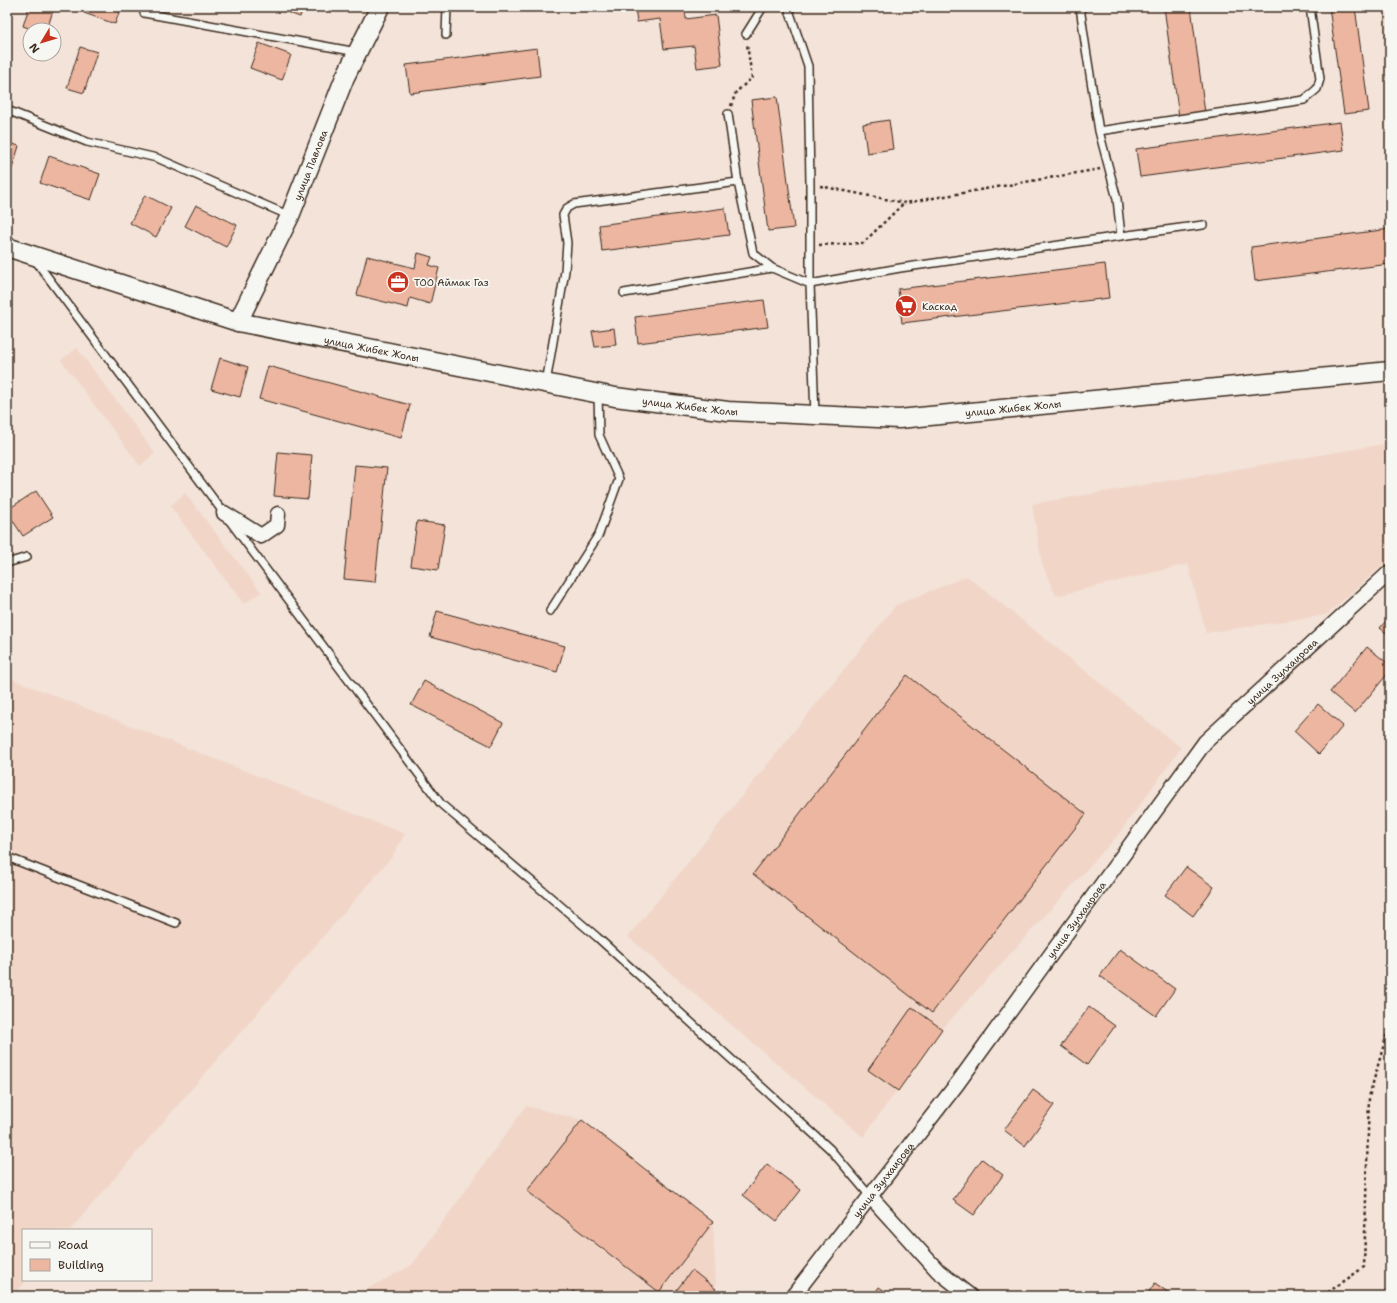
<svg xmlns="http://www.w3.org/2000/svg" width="1397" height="1303" font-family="'Shantell Sans',sans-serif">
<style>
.built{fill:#f1d6c8}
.building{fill:#ecb6a0;stroke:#3b2a1e}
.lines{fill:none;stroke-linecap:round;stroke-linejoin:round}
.service-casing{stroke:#3b2a1e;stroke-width:10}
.minor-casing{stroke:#3b2a1e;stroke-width:17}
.tertiary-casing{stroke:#3b2a1e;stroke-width:21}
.path{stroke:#3b2a1e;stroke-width:2.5;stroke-dasharray:3 3;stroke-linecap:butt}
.service{stroke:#f6f6f2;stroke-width:7}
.minor{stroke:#f6f6f2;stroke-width:14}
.tertiary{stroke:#f6f6f2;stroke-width:18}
.labels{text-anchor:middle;stroke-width:3.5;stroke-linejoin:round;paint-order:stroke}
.street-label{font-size:10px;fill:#3b2a1e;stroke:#f6f6f2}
.poi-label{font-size:10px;fill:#3b2a1e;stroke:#f6f6f2;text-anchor:start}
</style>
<rect width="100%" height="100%" fill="#f3e3d9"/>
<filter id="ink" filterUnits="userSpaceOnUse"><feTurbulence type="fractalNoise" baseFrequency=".025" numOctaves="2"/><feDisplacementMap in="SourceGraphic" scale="8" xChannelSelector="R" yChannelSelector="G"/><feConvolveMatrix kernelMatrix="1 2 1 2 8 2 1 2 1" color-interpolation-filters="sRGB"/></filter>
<g filter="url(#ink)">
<path class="built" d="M77,348l78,105 -15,13 -79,-106z
M1390,443v116l-64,56 -120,18 -18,-69 -132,32 -14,-32 -10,-60z
M185,493l76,99 -17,12 -74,-98z
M967,576l214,172 -63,87 -176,194 -79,108 -235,-200 268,-332z
M7,677l398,157 -14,24 -321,372h-47v50h4l-13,15 -7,-6z
M526,1106l56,14 131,102 3,67 -4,7h-358l58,-31z"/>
<path class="building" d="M29,7h25l-7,23h-13l-11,-4z
M86,7h35l-6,17 -31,-11z
M278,7h25l-3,10 -22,-8z
M635,7h50l1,12 30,-4 6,50 -25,3 -3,-22 -30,3 -4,-30 -23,3z
M1164,7h27l14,106 -26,4z
M1329,7h26l14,104 -25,3z
M259,43l32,12 -9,25 -32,-12z
M80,47l17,5 -13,41 -17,-5z
M537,48l3,28 -130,17 -4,-28z
M777,97l17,131 -26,3 -17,-131z
M889,120l4,29 -26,4 -4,-29z
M1340,122l4,28 -204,27 -4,-28z
M7,142l12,4 -10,32 -2,-1z
M49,156l51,18 -9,26 -51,-17z
M145,195l26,13 -15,29 -26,-14z
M196,205l41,20 -11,22 -41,-21z
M725,208l4,27 -127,16 -3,-26z
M1390,229v35l-135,17 -4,-34z
M418,253l14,4 -3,8 10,3 -9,36 -20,-6 -2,10 -51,-13 10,-39 48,12z
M1105,264l4,34 -207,25 -4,-34z
M764,300l4,27 -130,16 -3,-26z
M614,328l2,17 -21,2 -3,-16z
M220,358l28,9 -8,30 -29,-8z
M268,366l142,39 -9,33 -142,-39z
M278,452l34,3 -4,44 -34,-3z
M355,465l32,3 -12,114 -31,-3z
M36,491l17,26 -30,19 -16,-24v-2z
M417,521l28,4 -7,45 -27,-4z
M437,611l128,35 -8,26 -127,-35z
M1390,616v20l-10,-8z
M1367,647l23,18v6l-35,42 -25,-21z
M907,675l179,139 -154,199 -179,-139z
M424,681l79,42 -12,23 -80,-41z
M1318,704l25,22 -24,28 -25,-23z
M1186,867l28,20 -21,29 -28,-21z
M1120,949l55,40 -19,27 -56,-40z
M912,1007l30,22 -44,62 -30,-21z
M1089,1007l26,19 -28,39 -26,-19z
M1033,1090l21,15 -29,41 -21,-16z
M582,1120l131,102 -54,70 -132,-101z
M982,1159l21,16 -29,40 -21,-15z
M767,1164l34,26 -24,31 -34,-26z
M692,1270l24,19 -6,7h-38z
M1155,1283l18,13h-27z
M879,1287l13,9h-19z
M573,1291l6,5h-9z"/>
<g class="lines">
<g class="service-casing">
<path id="service" d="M788,7l20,59 2,118v100l90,-16 221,-32 -4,-37 -18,-68 205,-31 13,-11 3,-10 -10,-72
M1080,7l6,42 13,82
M144,13l213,39
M746,34l17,-27
M446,35l1,-28
M7,110l80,32 70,16 133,58
M728,114l10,68 15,71 19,15 38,16 5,131
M1121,236l82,-11
M35,260l406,544 156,133 233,212 40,47
M624,293l148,-25
M546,383l19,-112 2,-28 -4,-28 4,-7 7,-4 164,-22
M7,563l20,-6
M550,611l49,-77 20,-55 -20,-44 -1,-41
M7,857l169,66"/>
</g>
<g class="minor-casing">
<g id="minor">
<path d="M224,513l37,23 16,-11 1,-11"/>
<path d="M870,1196l68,75 32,25"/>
<path id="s1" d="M793,1296l164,-212 248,-342 185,-170"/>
</g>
</g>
<g class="tertiary-casing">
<g id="tertiary">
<path id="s2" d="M7,247l231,75 377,75 113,14 171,8 491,-48"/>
<path id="s3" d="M238,322l52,-106 55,-139 35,-70"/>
</g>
</g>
<path class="path" d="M731,106l5,-14 16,-14 -5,-34
M820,186l85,17 195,-34
M819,245l44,-2 41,-40
M1323,1296l41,-29 5,-170 21,-74"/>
<use href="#service" class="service"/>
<use href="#minor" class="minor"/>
<use href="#tertiary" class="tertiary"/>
</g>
</g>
<defs>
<g id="office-disc" transform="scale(1.15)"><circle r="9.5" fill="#c8321e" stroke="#f6f6f2"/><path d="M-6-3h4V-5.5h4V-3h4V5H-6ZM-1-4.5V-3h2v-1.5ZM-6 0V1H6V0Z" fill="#fff"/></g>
<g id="supermarket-disc" transform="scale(1.15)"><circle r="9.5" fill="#c8321e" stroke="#f6f6f2"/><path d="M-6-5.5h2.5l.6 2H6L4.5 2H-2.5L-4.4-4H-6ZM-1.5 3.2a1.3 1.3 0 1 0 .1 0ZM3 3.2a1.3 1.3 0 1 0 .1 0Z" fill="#fff"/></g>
</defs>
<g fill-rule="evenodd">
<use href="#office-disc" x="398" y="282"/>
<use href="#supermarket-disc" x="906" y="306"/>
</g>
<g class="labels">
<g class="street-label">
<text dy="4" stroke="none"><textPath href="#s3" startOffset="173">улица Павлова</textPath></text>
<text dy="4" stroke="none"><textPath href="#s2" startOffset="379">улица Жибек Жолы</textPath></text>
<text dy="4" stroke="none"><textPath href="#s2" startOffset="703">улица Жибек Жолы</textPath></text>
<text dy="4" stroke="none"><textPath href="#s2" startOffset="1027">улица Жибек Жолы</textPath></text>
<text dy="4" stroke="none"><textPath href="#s1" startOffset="795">улица Зулхаирова</textPath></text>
<text dy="4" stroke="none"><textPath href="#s1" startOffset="471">улица Зулхаирова</textPath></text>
<text dy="4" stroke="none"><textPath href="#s1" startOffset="147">улица Зулхаирова</textPath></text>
</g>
<g class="poi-label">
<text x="414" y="286">ТОО Аймак Газ</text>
<text x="922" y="310">Каскад</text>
</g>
</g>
<rect width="1397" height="1303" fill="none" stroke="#f6f6f2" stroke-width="24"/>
<rect x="12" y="12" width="1373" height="1279" fill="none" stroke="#3b2a1e" stroke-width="1.5" filter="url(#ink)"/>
<rect x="22" y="1229" width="130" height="52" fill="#f6f6f2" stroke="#aba49d"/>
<rect x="30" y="1242" width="20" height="6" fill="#f6f6f2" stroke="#aba49d"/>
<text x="58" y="1249" font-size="12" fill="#3b2a1e">Road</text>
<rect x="30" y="1259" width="20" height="12" fill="#ecb6a0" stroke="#aba49d"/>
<text x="58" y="1269" font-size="12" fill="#3b2a1e">Building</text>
<g transform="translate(42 42) rotate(232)"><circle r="19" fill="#f6f6f2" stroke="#aba49d"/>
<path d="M0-3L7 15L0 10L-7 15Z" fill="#c8321e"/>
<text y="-6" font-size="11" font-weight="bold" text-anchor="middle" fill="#3b2a1e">N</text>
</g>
</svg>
